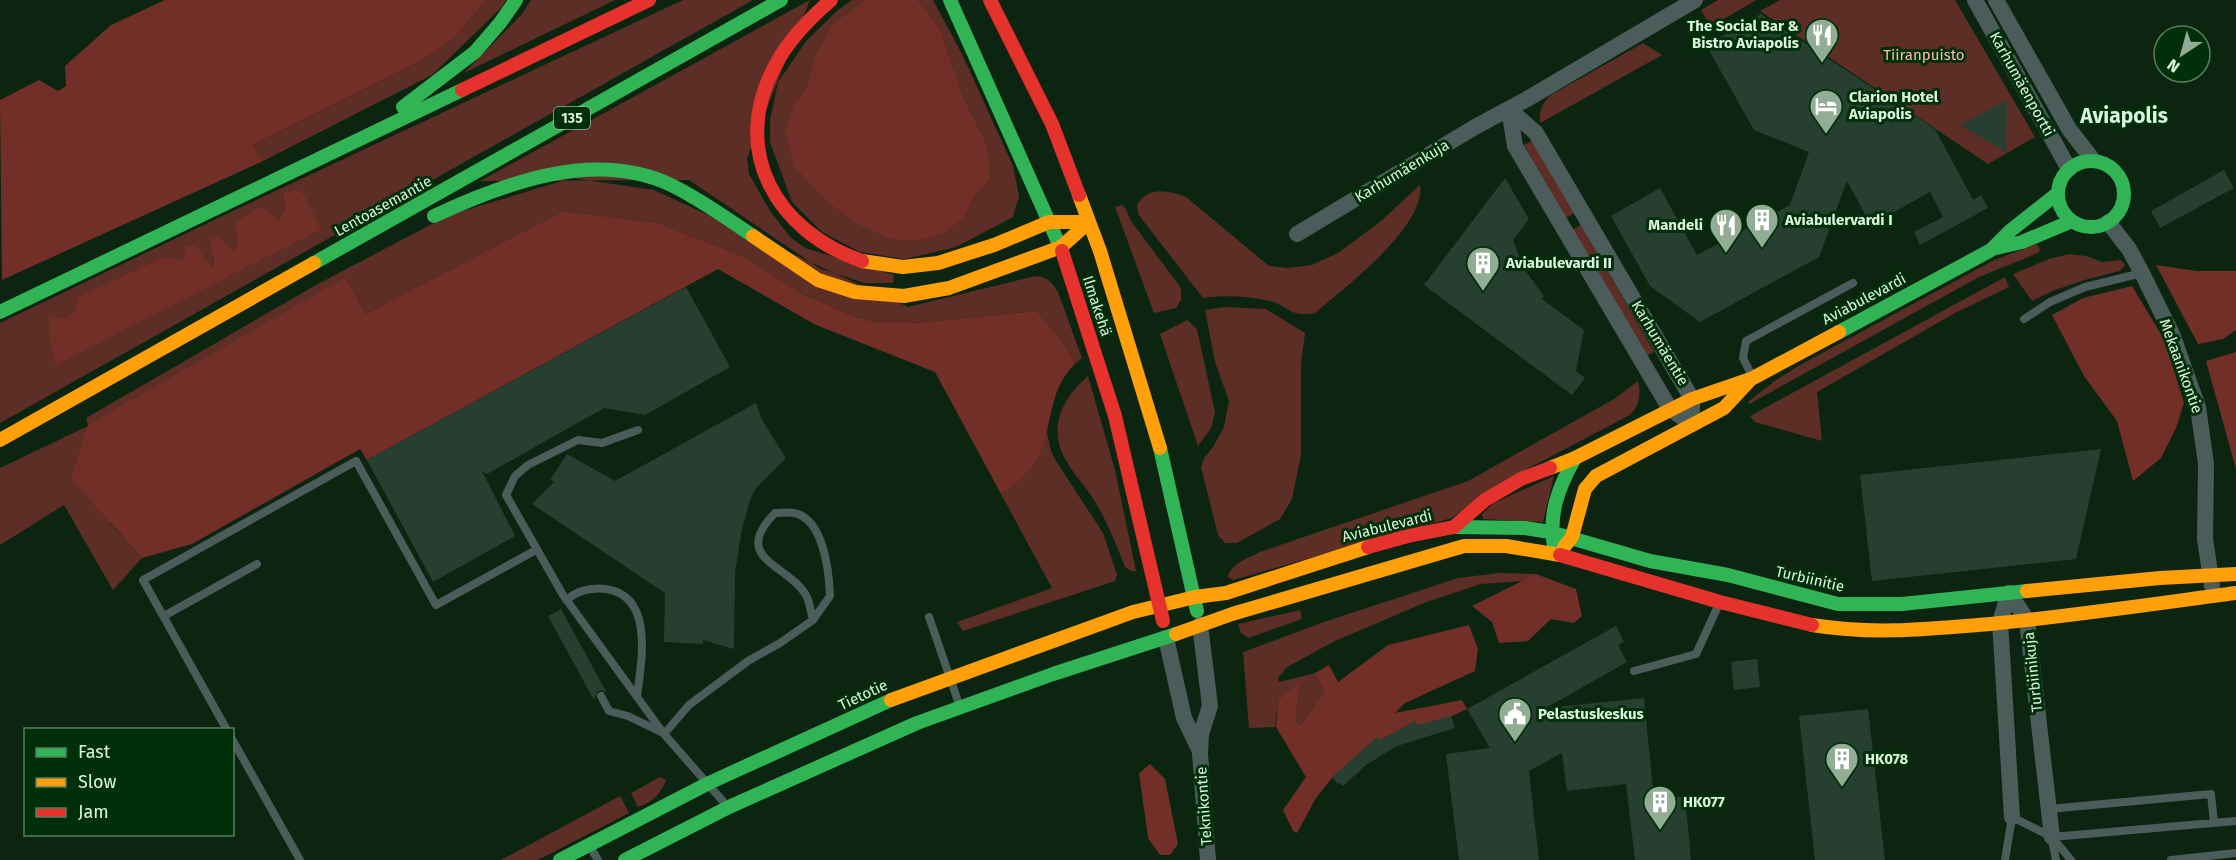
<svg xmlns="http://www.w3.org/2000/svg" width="2236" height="860" font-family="'Fira Sans',sans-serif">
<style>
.green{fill:#5d2e26;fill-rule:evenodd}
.forest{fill:#712f28}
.building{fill:#273f31}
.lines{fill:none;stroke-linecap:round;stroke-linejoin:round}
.lane{stroke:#4c5c5b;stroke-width:8}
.street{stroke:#4c5c5b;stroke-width:16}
.fast{stroke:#30b455;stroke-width:14}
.slow{stroke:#ff9f0a;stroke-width:14}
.jam{stroke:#e5322d;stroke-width:14}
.labels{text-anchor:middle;stroke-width:6;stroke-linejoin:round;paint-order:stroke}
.shield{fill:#003009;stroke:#99b99d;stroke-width:1.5}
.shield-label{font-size:14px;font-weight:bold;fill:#dbf4dd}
.poi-label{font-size:15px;font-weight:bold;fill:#dbf4dd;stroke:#003009;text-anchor:start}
.park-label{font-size:15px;fill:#ffb8af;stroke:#003009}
.street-label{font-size:15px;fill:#dbf4dd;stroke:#003009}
.district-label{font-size:21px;font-weight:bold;fill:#dbf4dd;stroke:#003009}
</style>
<rect width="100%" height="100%" fill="#0b2510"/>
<path class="green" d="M486,0h20l-4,7 -70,68 -169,86 -10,-16 168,-84 34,-23z
M531,0h84l-151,73 58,-59z
M683,0h70l-753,423v-100l220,-106zM297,189l24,40 -271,115v-28l14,3 12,-9 104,-50 5,-5 26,13 8,-31 15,14 3,-10 41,-21 7,-10 -2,-16z
M810,0l-63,158 2,16 21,37 20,26 15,11 89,27 -1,8h-29l-45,-15 -130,-88 -209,1z
M852,0h14l-32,22 -17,29 -11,36 -11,16 170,113 10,-21 16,-15 -3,-33 -24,-48 -24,-71 -22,-28h15l30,56 50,110 6,30 -6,21 -57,30 -51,12 -45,-7 -38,-20 -30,-30 -22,-60v-22l8,-38 29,-42 31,-30z
M1718,0h38l-44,26 -3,-2 -8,-14z
M1780,0h175l80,137 -47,27 -228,-153z
M1643,43l19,12 -122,68c-1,-13 2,-20 11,-28z
M1533,140l42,73 -9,5 -42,-73z
M572,178l82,12 254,117 127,-31c12,1 17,6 23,16l24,66 -7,6 -13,-23 -25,-30 -124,12h-33l-25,-6 -54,-24 -54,-35 -89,-35 -95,-12 -198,103 -19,-37 -236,246 32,35 -29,32 -49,-85 -64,40v-77l88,-42 -2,-8 230,-133 133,-70z
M1420,185c6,42 -75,102 -105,128 -26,5 -28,-9 -49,-13 -20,-4 -43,-5 -63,-2l-65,-84 -1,-9c11,-19 31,-15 49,-8l83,69 18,2 25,-3 26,-12 43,-32z
M1122,205l4,4 5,12 50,67v12l-5,8 -22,5 -39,-106z
M1581,225l73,127 -9,5 -73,-127z
M2037,244l3,6 -2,3 -59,24 -230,127 -1,-2 28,-22 24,-15 194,-105z
M2069,254l17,2 16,6 19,-2 4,5 -5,6 -32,8 -33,11 -23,11 -19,-27 36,-15z
M2005,277l4,10 -54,26 -138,79 5,49 -67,-19 -5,-6z
M1225,307l41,2 39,24 -4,32v90l-9,44 -12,20 -43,24h-12l-7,-8 -17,-68 3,-9 9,-11 11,-20 5,-26 -14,-39 -10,-52z
M1187,320l10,9 18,83 -4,16 -13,18 -38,-112z
M1088,376l27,94 21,101h-5l-6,-4c-9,-23 -18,-46 -31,-67 -8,-13 -19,-24 -27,-38 -20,-32 -6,-63 21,-86z
M1638,381c3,14 2,23 -8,34l-128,67 -50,36 -219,62 -5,-3c3,-14 21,-19 32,-25l208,-71 146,-82z
M1047,432l4,19 5,10 47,72 14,42 -2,6 -152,50 -6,-9 95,-34 -51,-94c24,-18 37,-34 46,-62z
M1554,476l-11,46 -60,-3 -1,-5 12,-11z
M1499,573l37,1 -13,7 -42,3 -57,19 -89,38 -48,26 -9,11 1,4 36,-9 9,19 -23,33 -5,-4 4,-38 -22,17 -3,27 -26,1 -6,-76 81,-30 134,-44z
M1300,610l2,9 -54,19 -7,-5 -3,-9z
M660,777l6,3c-5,14 -14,22 -28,27l-7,-14z
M620,796l9,17 -91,47h-37z"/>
<path class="forest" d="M165,0h321l-31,38 -34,23 -168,84 10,16 -261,119 -2,-180 39,-20 19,11 8,-5 -1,-20 46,-41z
M866,0h52l22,28 24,71 24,48 3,33 -16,15 -10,21 -19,16 -27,8 -29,-1 -34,-16 -28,-21 -34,-36 -9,-35 10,-28 11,-16 11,-36 17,-29z
M297,189l8,7 16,33 -265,136 -6,-21 -1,-29 15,4 12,-9 2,-13 87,-40 15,3 5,-5v-8l11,-2 15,23 3,-9 -5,-23 10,1 15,14 3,-10 -1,-19 25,-15 17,13 7,-10 -2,-17z
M563,211l95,12 89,35 54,35 54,24 25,6h33l124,-12 25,30 13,23c-31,29 -19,70 -43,102 -8,12 -20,20 -31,28l-66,-122 -119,-47 -98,-56 -351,191 -7,-11 -168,95 -50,14 -71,-79 17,-54 258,-148 19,37z
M2156,265l41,6h39v59l-13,9 -25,5z
M2132,286l33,55 19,62 -8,25 -15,30 -28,23 -16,-60 -33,-45 -32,-61 31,-17z
M2236,352v117l-30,-108z
M1536,574l40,15 6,27 -8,7 -23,-4 -23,22 -29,2 -7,-21 -20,-16z
M1469,625l9,24 -3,22 -70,32 -10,10 67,-13 5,9 -37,17 -37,7 -18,10 -42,34 -17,21 -19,35 -4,-2 -10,-21 23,-33 -30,-50 2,-27 22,-18 -4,39 5,4 23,-33 -9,-19 14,-8 9,17 50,-37z
M1150,764l15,15 13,65 -8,11h-10l-12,-17 -9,-65z"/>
<path class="building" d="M1761,14l174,115 38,71 8,-5 7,13 -68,37 -6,-13 29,-15 -13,-25 -59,33 -24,-44 -28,76 -119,65 -50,-36 -39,-70 49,-28 37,67 93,-50 19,-53 -55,-22 -48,-85z
M2007,100l-1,52 -46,-27z
M2224,170l10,18 -74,40 -9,-17z
M1505,178l24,41 -16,21 11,29 20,27 -2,3 42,31 -8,41 9,7 -13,17 -148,-110z
M686,287l44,80 -85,48 -41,-7 -117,66 -5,-3 33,65 -82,46 -66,-122z
M756,403l6,17 24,38 -30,30 -6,12 -8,29 -7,43 -1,77 -31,-9v4l-39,-2 1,-49 -133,-89 22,-22 -4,-2 17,-26 48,27z
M2101,449l-25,110 -204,22 -12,-106z
M561,609l46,84 -5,-3 -4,1 -4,9 -46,-84z
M1616,626l8,16 -6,3 9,17 -81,46 98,-10 10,101 31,-3 6,64h-56l-9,-76 -59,7 -5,-38 -33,18 10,89h-80l-13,-106 44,-6 -23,-39z
M1757,659l3,28 -26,3 -3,-28z
M1868,709l17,151h-70l-16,-144z
M1451,716l4,12 -58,18 -31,19 -23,21 -3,-3 -2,1 -6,-7 45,-40 3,3 35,-19 2,4z"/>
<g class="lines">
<path class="lane" d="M2024,319l26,-17 35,-15 57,-14
M1753,378l-10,-20 3,-17 107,-58
M638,430l-36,13 -24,-3 -50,25 -13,11 -9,19 57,100 101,139 64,73
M566,600c12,-10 25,-13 40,-11 49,7 35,74 31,108
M164,616l93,-52
M929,617l31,90
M1634,671l62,-17 23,-50
M601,696l8,15 19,5 33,16
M227,730l-84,-150 213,-119 80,144 100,-55
M664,734l25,-29 59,-44 32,-18 33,-23 17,-24c-1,-24 -6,-77 -36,-83 -6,-1 -13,0 -19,0 -46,47 15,51 32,84 3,7 4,16 6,23
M232,739l68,121
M2049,809l162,-15 3,29
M2052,837l19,23
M2052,840l4,20
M589,845l9,15
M2005,860l7,-43 40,20 184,-16
M2171,860l65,-7"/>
<path class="street" d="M1975,0l94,169
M1996,0l73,129 24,31
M1509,109l6,37 155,263 22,15
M1509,109l27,24 156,266v12
M2108,222l21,27 13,24 30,61 26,73 8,57 -1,75 7,47
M1297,234l178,-107 52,-28 168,-99
M2009,593l18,27 25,217
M2009,593l-9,29 12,195
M1200,625l10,81 -9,28 -1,19 8,107
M1166,638l18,80 15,31"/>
<path class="fast" d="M950,0l112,251
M403,107l72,-55 25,-29 16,-23
M2058 194a33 33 0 1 1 66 0a33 33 0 1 1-66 0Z
M434,216c71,-33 160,-67 237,-31 29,14 55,33 82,51
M1992,249l30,-7 50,-21
M314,263l467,-263
M0,312l462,-222
M1839,332l152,-82 19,-19 48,-38
M1160,448l37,163
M1454,527l71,1 25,4 100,29 78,14 110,29h64l125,-13
M1554,547c-6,-33 5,-61 21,-89
M560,860l149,-77 182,-83
M625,860l104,-53 188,-84 136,-49 123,-40"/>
<path class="slow" d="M1079,195l21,56 60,197
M753,236l65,44 37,12 49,4 45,-8 112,-41 28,-25
M862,261l41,6 35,-4 56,-18 55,-23h40
M0,440l314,-177
M1550,468l25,-10 117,-59 61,-21 86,-46
M1564,547l8,-10 13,-48 11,-13 128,-68 27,-29
M2027,591l133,-13 76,-4
M1812,625c61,10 117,4 178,-1 82,-8 164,-20 246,-31
M1176,634l56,-20 232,-68h42l54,9
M891,700l242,-88 62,-15 31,-4 142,-46"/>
<path class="jam" d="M831,0c-22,19 -43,40 -56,66 -46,85 2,166 87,195
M990,0l62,124 27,71
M462,90l187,-90
M1062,251l53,165 48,205
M1368,547l40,-11 46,-9 31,-27 36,-21 29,-11
M1560,555l160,47 92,23"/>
</g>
<defs>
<g id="restaurant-pin" transform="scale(1.725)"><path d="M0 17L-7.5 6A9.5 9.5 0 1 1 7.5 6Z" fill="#92ac95" stroke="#003009"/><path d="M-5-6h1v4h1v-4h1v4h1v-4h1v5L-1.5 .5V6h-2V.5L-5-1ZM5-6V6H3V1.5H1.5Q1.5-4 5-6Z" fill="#fff"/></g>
<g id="hotel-pin" transform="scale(1.725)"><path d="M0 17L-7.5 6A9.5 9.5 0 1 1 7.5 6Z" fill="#92ac95" stroke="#003009"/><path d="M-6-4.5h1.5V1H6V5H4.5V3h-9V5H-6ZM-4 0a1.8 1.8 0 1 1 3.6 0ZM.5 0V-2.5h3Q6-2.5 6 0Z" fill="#fff"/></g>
<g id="building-pin" transform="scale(1.725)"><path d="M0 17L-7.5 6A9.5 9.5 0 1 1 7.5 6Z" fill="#92ac95" stroke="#003009"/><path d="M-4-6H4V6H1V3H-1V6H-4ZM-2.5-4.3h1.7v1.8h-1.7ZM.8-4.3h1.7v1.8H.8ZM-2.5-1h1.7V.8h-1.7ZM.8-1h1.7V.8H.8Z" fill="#fff"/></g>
<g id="civic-pin" transform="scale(1.725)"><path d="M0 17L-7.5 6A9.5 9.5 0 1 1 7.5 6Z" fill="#92ac95" stroke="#003009"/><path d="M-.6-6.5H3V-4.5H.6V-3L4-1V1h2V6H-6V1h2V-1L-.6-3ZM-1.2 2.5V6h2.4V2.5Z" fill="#fff"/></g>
</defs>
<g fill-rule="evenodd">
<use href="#restaurant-pin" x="1822" y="35"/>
<use href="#hotel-pin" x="1826" y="106"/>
<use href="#building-pin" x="1762" y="220"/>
<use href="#restaurant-pin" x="1726" y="225"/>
<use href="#building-pin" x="1483" y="263"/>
<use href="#civic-pin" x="1515" y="714"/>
<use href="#building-pin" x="1842" y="759"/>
<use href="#building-pin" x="1660" y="802"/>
</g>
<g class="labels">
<rect class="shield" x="554" y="107" width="36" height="22" rx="4.5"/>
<g class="shield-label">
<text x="572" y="123">135</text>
</g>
<g class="poi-label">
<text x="1799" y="31" text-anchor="end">The Social Bar &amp;<tspan x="1799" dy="17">Bistro Aviapolis</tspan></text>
<text x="1849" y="102">Clarion Hotel<tspan x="1849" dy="17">Aviapolis</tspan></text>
<text x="1785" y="225">Aviabulervardi I</text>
<text x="1703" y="230" text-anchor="end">Mandeli</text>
<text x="1506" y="268">Aviabulevardi II</text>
<text x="1538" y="719">Pelastuskeskus</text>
<text x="1865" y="764">HK078</text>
<text x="1683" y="807">HK077</text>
</g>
<g class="park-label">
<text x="1924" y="60">Tiiranpuisto</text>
</g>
<g class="street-label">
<text transform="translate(2022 84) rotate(61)" y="5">Karhumäenportti</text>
<text transform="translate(1402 171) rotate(-31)" y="5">Karhumäenkuja</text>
<text transform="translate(383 206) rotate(-29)" y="5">Lentoasemantie</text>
<text transform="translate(1864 299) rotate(-28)" y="5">Aviabulevardi</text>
<text transform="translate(1097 306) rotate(72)" y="5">Ilmakehä</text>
<text transform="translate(1660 343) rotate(59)" y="5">Karhumäentie</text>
<text transform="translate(2181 366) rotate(70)" y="5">Mekaanikontie</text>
<text transform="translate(1387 526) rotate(-14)" y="5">Aviabulevardi</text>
<text transform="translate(1810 579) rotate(13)" y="5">Turbiinitie</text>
<text transform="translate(2033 672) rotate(-96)" y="5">Turbiinikuja</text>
<text transform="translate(863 695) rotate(-25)" y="5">Tietotie</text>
<text transform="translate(1204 806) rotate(-94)" y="5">Teknikontie</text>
</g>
<g class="district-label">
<text x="2124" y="123">Aviapolis</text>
</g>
</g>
<rect x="24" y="728" width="210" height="108" fill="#003009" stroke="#587e5e" stroke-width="1.5"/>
<rect x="36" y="748" width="30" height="9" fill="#30b455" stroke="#587e5e" stroke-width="1.5"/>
<text x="78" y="758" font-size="18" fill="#dbf4dd">Fast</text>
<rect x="36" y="778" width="30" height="9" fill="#ff9f0a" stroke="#587e5e" stroke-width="1.5"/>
<text x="78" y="788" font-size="18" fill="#dbf4dd">Slow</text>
<rect x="36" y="808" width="30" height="9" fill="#e5322d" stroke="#587e5e" stroke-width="1.5"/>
<text x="78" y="818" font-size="18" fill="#dbf4dd">Jam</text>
<g transform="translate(2182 54) rotate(216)"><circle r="28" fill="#003009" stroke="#587e5e" stroke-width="1.5"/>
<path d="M0-4.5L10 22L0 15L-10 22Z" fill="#92ac95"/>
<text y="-9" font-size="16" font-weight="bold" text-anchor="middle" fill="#dbf4dd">N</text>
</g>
</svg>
